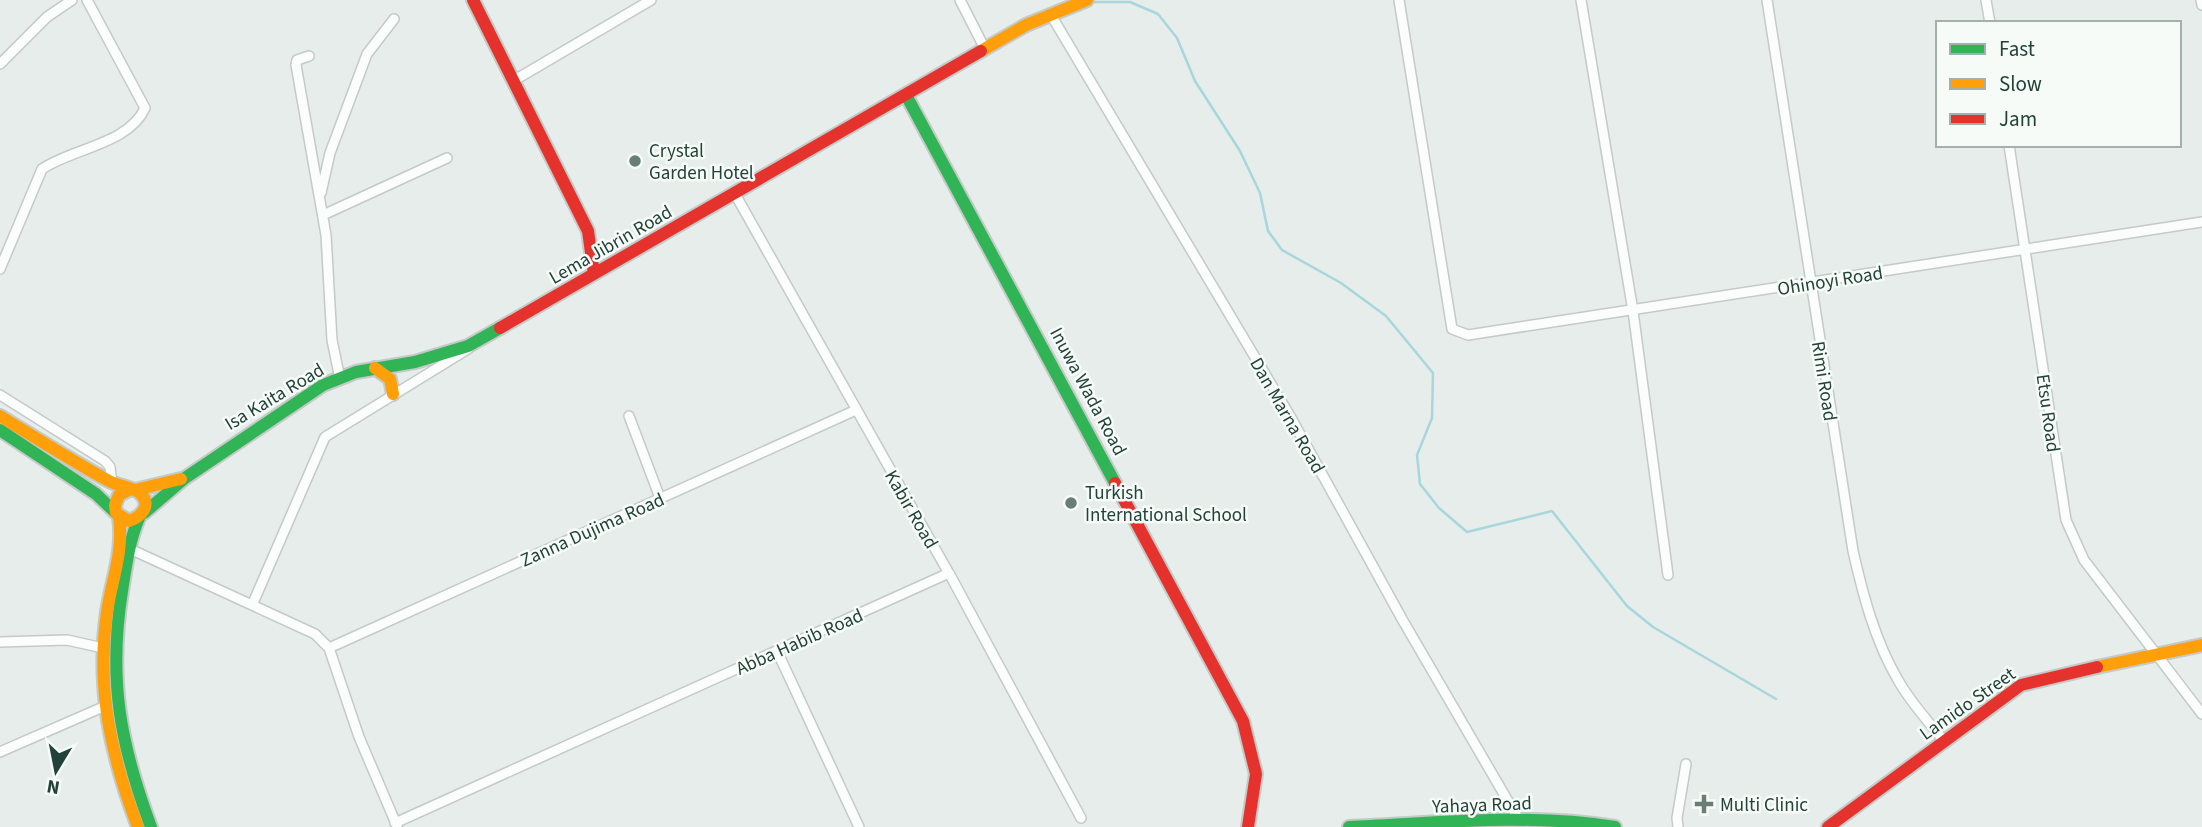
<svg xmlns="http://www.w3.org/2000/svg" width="2202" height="827" font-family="'Source Sans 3',sans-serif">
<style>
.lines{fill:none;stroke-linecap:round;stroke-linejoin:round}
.stream{stroke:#a7d7dc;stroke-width:2.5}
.street-casing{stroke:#c4cac7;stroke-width:12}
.fast-casing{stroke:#c3cac7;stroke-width:16}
.slow-casing{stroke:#c3cac7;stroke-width:16}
.jam-casing{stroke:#c3cac7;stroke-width:16}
.street{stroke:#fbfcfc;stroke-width:9}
.fast{stroke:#30b455;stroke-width:12}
.slow{stroke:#ff9f0a;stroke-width:12}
.jam{stroke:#e5322d;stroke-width:12}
.poi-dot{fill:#687e77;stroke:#f6fbf8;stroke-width:2.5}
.labels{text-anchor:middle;stroke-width:5;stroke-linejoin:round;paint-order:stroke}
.poi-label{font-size:19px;fill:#234239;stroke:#f6fbf8;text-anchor:start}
.street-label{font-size:19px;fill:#234239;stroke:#f6fbf8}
</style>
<rect width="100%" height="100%" fill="#e7edea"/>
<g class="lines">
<path class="stream" d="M1091,2h39l28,12 19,24 18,43 45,70 20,42 8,38 14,19 59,33 45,33 47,57 -1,45 -15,37 3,29 19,24 28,24 85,-21 75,95 26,21 123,72"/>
<g class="street-casing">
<path id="street" d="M960,0l25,49
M1399,0l53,329 16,6 734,-113
M1581,0l52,311 35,264
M1767,0l86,551c10,44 22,90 45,129 12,22 31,42 46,61
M1986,0l4,23
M2201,0l1,5
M1051,15l239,401 112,203 117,201
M309,56l-12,4 -1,5 30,170 6,105 8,39
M0,64l47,-47 25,-17
M513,81l138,-81
M2009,145l57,375 18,40 118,154
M321,193l9,-40 37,-99 27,-35
M735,194l216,383
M323,215l124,-57
M0,269l42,-100c31,-21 87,-25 103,-61l-58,-108
M0,395l105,66 5,6 2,16
M629,416l31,82
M130,549l185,85 14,14 30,89 38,89
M253,603l72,-166 143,-88
M0,642l67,-2 36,8
M329,648l527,-238
M777,651l82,176
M0,752l103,-45
M395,823l554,-250 132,245
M1678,827l-1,-9 9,-54"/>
</g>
<g class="fast-casing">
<path id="fast" d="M906,95l209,388
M0,430l96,64 20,19
M144,513l41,-35 138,-93 33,-13 59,-10 53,-16 32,-18
M139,518c-10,23 -13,48 -17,73 -14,88 -2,153 29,236
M1349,827c88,-4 179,-14 266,0"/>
</g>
<g class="slow-casing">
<path id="slow" d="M981,51l45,-26 61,-25
M375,368l15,11 3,15
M0,416c36,22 72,45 109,65 9,5 23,6 31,12 13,12 1,24 -11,28l-13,-8 -1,-8 4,-10 10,-5
M135,490l46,-11
M119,517c5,34 -7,62 -12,95 -11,76 4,144 31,215
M2097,667l105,-22"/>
</g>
<g class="jam-casing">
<path id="jam" d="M473,0l115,231 6,43
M500,328l481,-277
M1115,483l128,238 13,53 -8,53
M1828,827l193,-142 76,-18"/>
</g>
<use href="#street" class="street"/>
<use href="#fast" class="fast"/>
<use href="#slow" class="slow"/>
<use href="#jam" class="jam"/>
</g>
<g class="poi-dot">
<circle cx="635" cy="161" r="7"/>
<circle cx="1071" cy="503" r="7"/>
<path d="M1700.5 793.5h7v7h7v7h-7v7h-7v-7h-7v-7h7z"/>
</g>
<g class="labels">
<g class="poi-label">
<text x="649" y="157">Crystal<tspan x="649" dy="22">Garden Hotel</tspan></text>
<text x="1085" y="499">Turkish<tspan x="1085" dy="22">International School</tspan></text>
<text x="1720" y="811">Multi Clinic</text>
</g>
<g class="street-label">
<text transform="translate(610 244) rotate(-30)" y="7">Lema Jibrin Road</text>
<text transform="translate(1830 280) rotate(-9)" y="7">Ohinoyi Road</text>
<text transform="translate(1825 381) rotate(81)" y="7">Rimi Road</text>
<text transform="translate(1089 391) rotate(62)" y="7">Inuwa Wada Road</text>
<text transform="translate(274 396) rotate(-31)" y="7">Isa Kaita Road</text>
<text transform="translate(2049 413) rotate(82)" y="7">Etsu Road</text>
<text transform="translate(1288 415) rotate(60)" y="7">Dan Marna Road</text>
<text transform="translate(912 509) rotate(60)" y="7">Kabir Road</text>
<text transform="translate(592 529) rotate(-24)" y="7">Zanna Dujima Road</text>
<text transform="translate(799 641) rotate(-24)" y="7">Abba Habib Road</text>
<text transform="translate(1967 703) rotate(-35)" y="7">Lamido Street</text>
<text transform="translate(1482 804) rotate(-2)" y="7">Yahaya Road</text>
</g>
</g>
<rect x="1936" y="21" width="245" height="126" fill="#f6fbf8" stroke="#a2b1ac" stroke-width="2"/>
<rect x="1950" y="44" width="35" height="10" fill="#30b455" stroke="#a2b1ac" stroke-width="2"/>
<text x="1999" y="56" font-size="21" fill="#234239">Fast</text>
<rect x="1950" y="79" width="35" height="10" fill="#ff9f0a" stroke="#a2b1ac" stroke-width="2"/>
<text x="1999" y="91" font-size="21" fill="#234239">Slow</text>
<rect x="1950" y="114" width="35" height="10" fill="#e5322d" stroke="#a2b1ac" stroke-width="2"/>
<text x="1999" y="126" font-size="21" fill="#234239">Jam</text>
<g transform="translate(56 771) rotate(190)" stroke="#f6fbf8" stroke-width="5" paint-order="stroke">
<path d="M0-5L12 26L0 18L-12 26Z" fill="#234239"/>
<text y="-10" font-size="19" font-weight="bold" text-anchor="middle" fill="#234239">N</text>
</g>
</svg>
